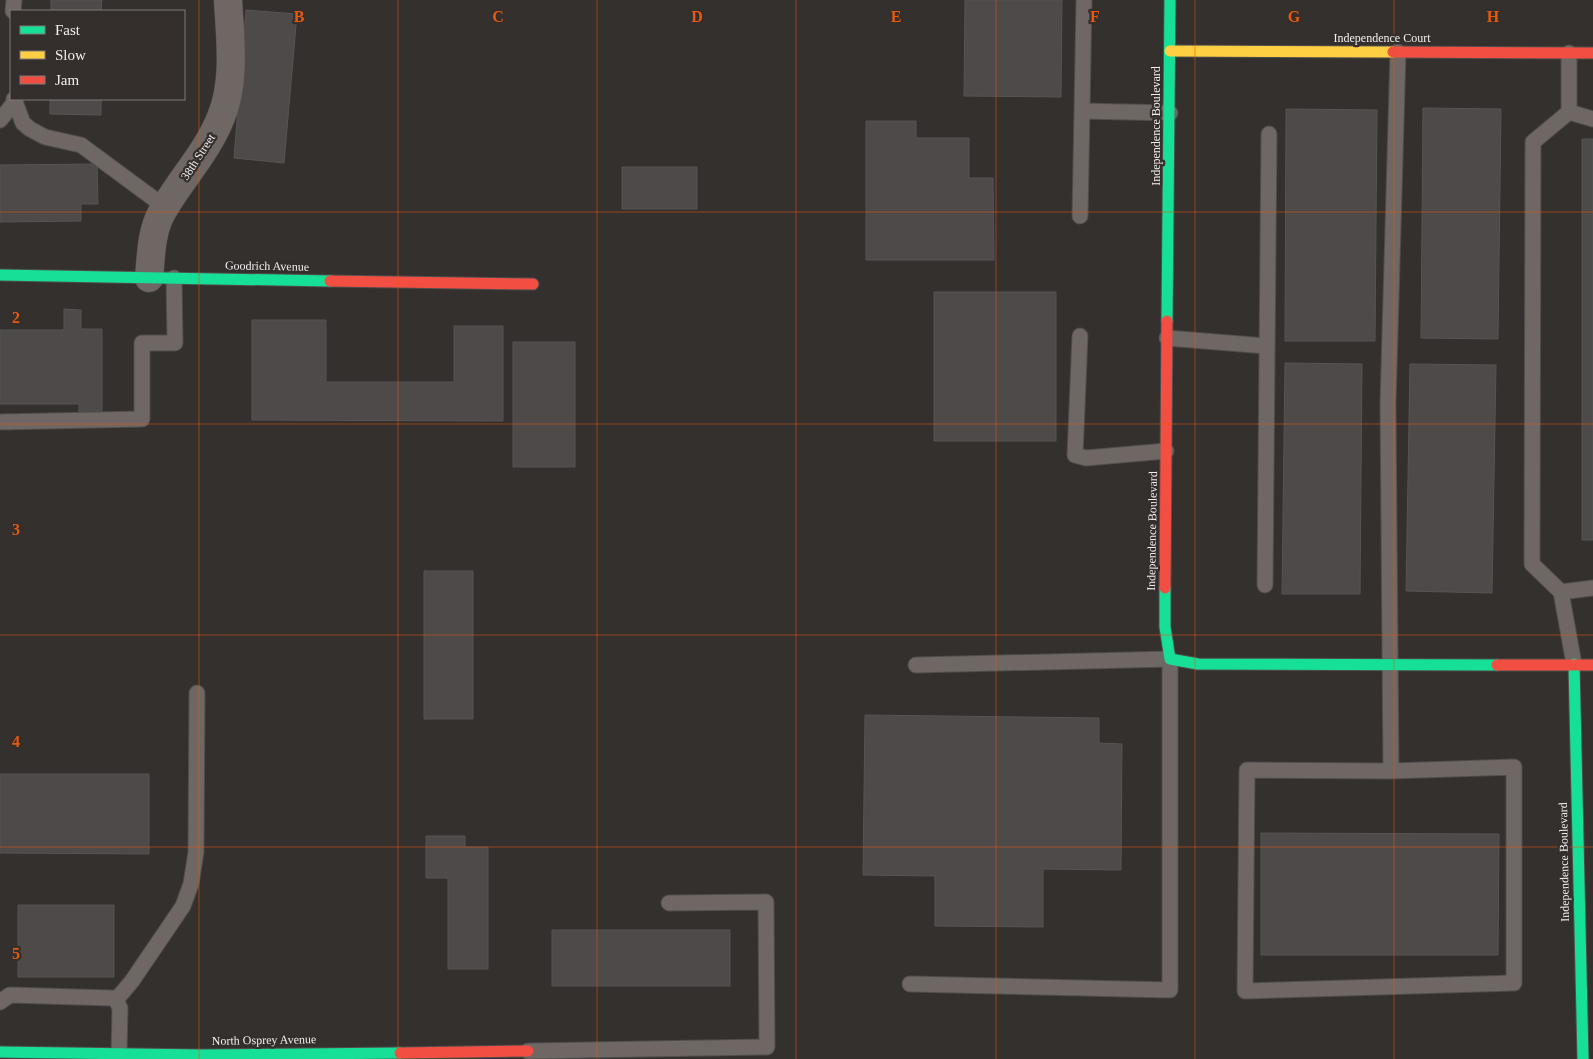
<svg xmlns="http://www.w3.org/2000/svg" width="1593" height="1059" font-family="'Times New Roman',serif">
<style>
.building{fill:#4d4a49;stroke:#575553}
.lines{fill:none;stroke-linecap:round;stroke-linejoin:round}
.lane-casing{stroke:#504e4d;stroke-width:17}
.street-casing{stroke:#504e4d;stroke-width:29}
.fast-casing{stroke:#504e4d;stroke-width:13}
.slow-casing{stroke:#504e4d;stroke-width:13}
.jam-casing{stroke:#504e4d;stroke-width:13}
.lane{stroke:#6e6764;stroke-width:15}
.street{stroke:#6e6764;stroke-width:28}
.fast{stroke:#16e098;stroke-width:11}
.slow{stroke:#ffcf43;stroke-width:11}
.jam{stroke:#f24e42;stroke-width:11}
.grid{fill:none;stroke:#e8590c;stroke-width:1;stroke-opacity:0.55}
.labels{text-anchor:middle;stroke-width:4.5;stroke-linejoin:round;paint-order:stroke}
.street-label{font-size:12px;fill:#f0edec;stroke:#342f2d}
.grid-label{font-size:16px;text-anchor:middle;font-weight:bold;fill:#e8590c;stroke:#342f2d;stroke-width:4.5;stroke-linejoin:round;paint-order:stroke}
</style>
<rect width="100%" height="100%" fill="#33302e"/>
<path class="building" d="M51,0h51l-1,11h-50z
M965,0h97l-1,97 -97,-1z
M246,10l51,4 -13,149 -50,-5z
M50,99h51v16l-51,-1z
M1423,108l78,1 -3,230 -77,-1z
M1286,109l91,1 -2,231h-90z
M866,121h50v17h53v40h24l1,82h-128z
M1582,139h11v401h-11z
M97,164l1,40h-17v17l-81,1v-57z
M622,167h75v42h-75z
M934,292h122v149h-122z
M64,309l17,1v19h21v89h-23v-14h-79v-74h64z
M252,320h74v62h128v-56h49v95l-251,-1z
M513,342h62v125h-62z
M1285,363l77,1 -2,230h-78z
M1410,364l86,1 -4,228 -86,-2z
M424,571h49v148h-49z
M865,715l234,3v25l23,1 -1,126 -78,-1v58l-108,-1v-50l-72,-1z
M0,774h149v80l-149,-1z
M1261,833l238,1 -1,121h-237z
M426,836h39v11h23v122h-40v-91h-22z
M18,905h96v72h-96z
M552,930h178v56h-178z"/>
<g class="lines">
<g class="lane-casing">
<path id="lane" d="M1084,0l-2,111 88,2
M13,11l1,-11
M1569,53v59l-36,30 -1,422 29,28 13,72
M14,99l9,24 7,6 15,8 36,8 84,62
M1569,112l24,7
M0,120l14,-17
M1080,216l2,-105
M1080,336l-5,119 11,3 80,-7
M1167,338l99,8
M0,422l142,-3v-76h33l-1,-65
M1265,585l4,-451
M1561,592l32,-4
M1514,767v216l-269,8 2,-221 144,1z
M1391,771l-3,-367 10,-352
M910,984l260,6v-331l-254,6
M116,1000l16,-19 51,-75 8,-22 5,-32 1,-159
M0,1002l10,-7 102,3 4,2 4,8 -1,46
M528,1051l239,-4 -1,-145 -97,1"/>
</g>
<g class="street-casing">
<path id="street" d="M149,278c2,-21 2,-45 12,-64 18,-33 46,-61 60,-97 15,-35 9,-80 7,-117"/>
</g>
<g class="fast-casing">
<path id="fast" d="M0,275l330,6
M1167,321l3,-321
M1165,588v39l5,32 28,5 299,1
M1574,664l9,395
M0,1052l201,3 199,-2"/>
</g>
<g class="slow-casing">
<path id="slow" d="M1170,51l223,1"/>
</g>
<g class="jam-casing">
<path id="jam" d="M1393,52l200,1
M330,281l203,3
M1165,588l2,-267
M1497,665h96
M400,1053l128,-2"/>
</g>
<use href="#lane" class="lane"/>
<use href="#street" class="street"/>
<use href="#fast" class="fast"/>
<use href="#slow" class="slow"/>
<use href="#jam" class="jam"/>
</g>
<path class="grid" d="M199,0v1059M398,0v1059M597,0v1059M796,0v1059M996,0v1059M1195,0v1059M1394,0v1059M0,212h1593M0,424h1593M0,635h1593M0,847h1593"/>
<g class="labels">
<g class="street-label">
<text x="1382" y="42">Independence Court</text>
<text transform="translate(1156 126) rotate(-90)" y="4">Independence Boulevard</text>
<text transform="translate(198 157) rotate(-57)" y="4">38th Street</text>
<text transform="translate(267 266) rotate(1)" y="4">Goodrich Avenue</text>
<text transform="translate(1152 531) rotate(-89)" y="4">Independence Boulevard</text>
<text transform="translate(1564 862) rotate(-91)" y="4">Independence Boulevard</text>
<text transform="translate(264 1040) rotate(-1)" y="4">North Osprey Avenue</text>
</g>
</g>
<g class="grid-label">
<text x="299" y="22">B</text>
<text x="498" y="22">C</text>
<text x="697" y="22">D</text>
<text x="896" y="22">E</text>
<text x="1095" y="22">F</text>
<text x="1294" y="22">G</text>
<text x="1493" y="22">H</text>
<text x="16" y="323">2</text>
<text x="16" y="535">3</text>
<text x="16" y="747">4</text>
<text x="16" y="959">5</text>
</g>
<rect x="10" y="10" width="175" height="90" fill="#342f2d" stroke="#7f7b79"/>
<rect x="20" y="26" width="25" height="8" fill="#16e098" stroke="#7f7b79"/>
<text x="55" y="35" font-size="15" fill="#f0edec">Fast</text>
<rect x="20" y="51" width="25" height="8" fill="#ffcf43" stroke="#7f7b79"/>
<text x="55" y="60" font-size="15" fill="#f0edec">Slow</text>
<rect x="20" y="76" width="25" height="8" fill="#f24e42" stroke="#7f7b79"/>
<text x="55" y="85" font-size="15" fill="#f0edec">Jam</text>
</svg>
